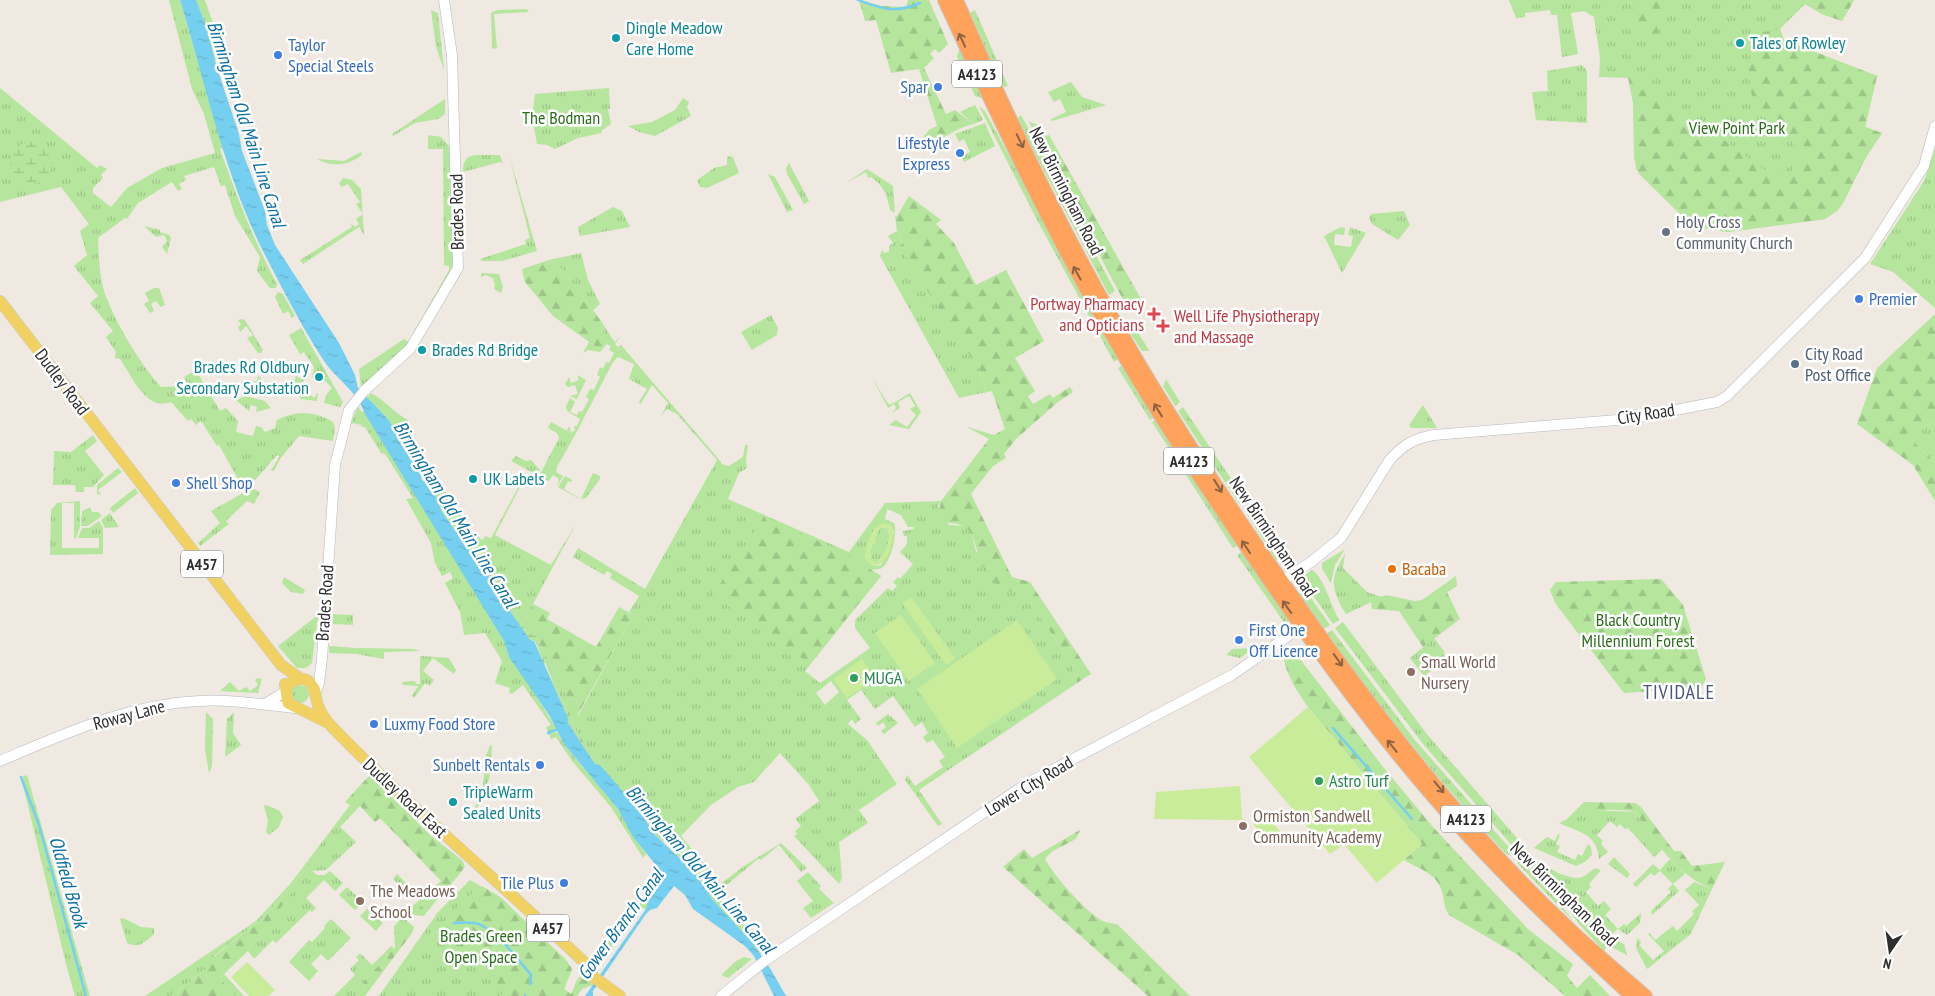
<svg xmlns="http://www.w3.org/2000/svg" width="1935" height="996" font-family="'PT Sans Narrow',sans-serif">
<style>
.grass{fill:url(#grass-tufts);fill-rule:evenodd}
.forest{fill:url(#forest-firs)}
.wetland{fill:url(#wetland-marsh)}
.garden{fill:#b6e59e}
.pitch{fill:#c9ec9a;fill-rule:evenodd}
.water{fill:url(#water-ripples)}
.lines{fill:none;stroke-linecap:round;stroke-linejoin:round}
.stream{stroke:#75cff0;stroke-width:2.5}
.secondary-casing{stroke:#b4b7c1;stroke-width:11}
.primary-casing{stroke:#c9c9c9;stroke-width:12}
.highway-casing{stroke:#c9c9c9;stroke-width:14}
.secondary{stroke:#fff;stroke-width:10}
.primary{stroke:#f2d163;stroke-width:11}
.highway{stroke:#ffa35c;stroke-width:12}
.oneway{stroke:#8c6343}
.culture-dot{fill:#0f9aa8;stroke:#fff;stroke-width:2}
.shop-dot{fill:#3f7fe0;stroke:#fff;stroke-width:2}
.worship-dot{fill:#6b7280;stroke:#fff;stroke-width:2}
.health-dot{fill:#e0444e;stroke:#fff;stroke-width:2}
.service-dot{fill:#5c6f8a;stroke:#fff;stroke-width:2}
.food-dot{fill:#e8710a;stroke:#fff;stroke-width:2}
.education-dot{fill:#8d6e63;stroke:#fff;stroke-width:2}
.leisure-dot{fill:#2e9e5b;stroke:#fff;stroke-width:2}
.labels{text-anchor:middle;stroke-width:5;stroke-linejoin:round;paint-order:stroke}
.shield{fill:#fff;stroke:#6d6d6d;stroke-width:1}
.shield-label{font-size:16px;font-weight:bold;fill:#2e2e2e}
.culture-label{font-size:18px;fill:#0d838f;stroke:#fff;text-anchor:start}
.shop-label{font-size:18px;fill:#366cbe;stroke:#fff;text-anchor:start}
.park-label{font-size:18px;fill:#2c6e1b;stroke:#fff}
.street-label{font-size:18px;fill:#2e2e2e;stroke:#fff}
.worship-label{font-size:18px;fill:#5b616d;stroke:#fff;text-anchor:start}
.health-label{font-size:18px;fill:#be3a42;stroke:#fff;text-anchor:end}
.service-label{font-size:18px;fill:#4e5e75;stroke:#fff;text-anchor:start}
.food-label{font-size:18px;fill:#c56008;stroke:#fff;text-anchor:start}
.education-label{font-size:18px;fill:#785e54;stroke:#fff;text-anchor:start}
.leisure-label{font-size:18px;fill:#27864d;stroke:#fff;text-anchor:start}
.water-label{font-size:19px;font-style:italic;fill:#0d6fa3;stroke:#fff}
.quarter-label{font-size:20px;letter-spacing:1px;fill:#4d5680;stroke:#fff}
</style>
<defs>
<pattern id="grass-tufts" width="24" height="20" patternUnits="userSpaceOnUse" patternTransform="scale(1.25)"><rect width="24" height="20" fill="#b6e59e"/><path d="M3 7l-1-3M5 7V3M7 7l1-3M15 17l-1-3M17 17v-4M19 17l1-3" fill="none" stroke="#9dc588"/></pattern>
<pattern id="forest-firs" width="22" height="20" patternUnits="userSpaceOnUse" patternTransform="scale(1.25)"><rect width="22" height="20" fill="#b6e59e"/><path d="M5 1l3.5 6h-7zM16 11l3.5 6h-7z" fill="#9dc588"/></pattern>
<pattern id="wetland-marsh" width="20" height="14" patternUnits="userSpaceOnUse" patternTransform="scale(1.25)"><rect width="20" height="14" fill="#b6e59e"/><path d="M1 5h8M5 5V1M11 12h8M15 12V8" fill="none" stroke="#9dc588"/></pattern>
<pattern id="water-ripples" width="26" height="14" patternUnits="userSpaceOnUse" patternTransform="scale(1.25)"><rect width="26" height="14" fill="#75cff0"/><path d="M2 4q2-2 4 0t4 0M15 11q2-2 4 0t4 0" fill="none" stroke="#66b2ce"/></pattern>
</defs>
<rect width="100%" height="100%" fill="#efe9e1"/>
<path class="grass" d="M169,0h11l43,148 -3,1c17,48 33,90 57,135l-1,4h-6l-13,-17 3,-14 -25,-41 -10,-31 -4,1 -7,-19 -30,9 2,4 -7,4 3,5 -4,2 -6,-9 -34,21 -11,16 -2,-1 -27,20c1,18 1,43 9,61 11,28 34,66 54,88l27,-1 -4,-9 12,-7 24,41 6,-3 12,13 -2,11 17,4 3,-10 5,1 4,5 10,-4 2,-8c19,-10 37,-9 56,2l2,6 -2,13 -34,-5 -19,23 -6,12 -3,-1 9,-14 -3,-1 -21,24 -13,9 -24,-43 -2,1 -16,-25 -5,4 -5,-6 -3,2 -17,-19c-25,10 -39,-26 -51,-43l-5,-1 1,-6 -10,-15 7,-6 -23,-28 8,-7 -24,-30 13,-11 -7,-24 9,-7 -28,-37 -61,15v-114l97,80 3,-3 7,4 -6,6 2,3 -10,10v5l18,14 16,-19 35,-20 53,-15 -11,-39 -12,-25z
M196,0h9l18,52 -8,9 -7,-30z
M1509,0h345l-12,21 -20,-7 -17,-10 -25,25 4,11 93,36 -12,51 17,6 -16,24 -23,46 -5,7 -13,9 -97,13 -34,-5 -4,-3 -51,-50 -5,-16 -1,-56 -5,-24 -29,-1 1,-19 -6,-41 -10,-6 -13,2 7,41 -16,3 -5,-42h-6l-1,-5 -25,3v4l-9,1z
M527,9l2,3 -35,2 3,34 -5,1 -1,-36 6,-3z
M431,10l7,3 6,57 -8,-23z
M975,10l33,76 -5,1 -33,-74z
M960,46l24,53 -9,-3 -18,-39z
M1582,65l5,6v52l-51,-3 -4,-28 16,-1 -1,-20z
M1071,82l11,15 24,8 -54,16 -1,-2 15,-7 -6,-13 -6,3 -6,-10z
M609,88l1,21h-2l3,15 -10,7 1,2 -24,5 -23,11 -8,-4 -10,-1 -5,-27 3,-23z
M683,98l6,4 -2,5 4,9 -36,20 -16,-4 -11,-6 24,-4 23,-12z
M445,99v15l-7,5 -23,4 -22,13 -1,-2z
M975,105l8,15 -9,4 -14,-12z
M979,106l6,5 112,208 -4,3 3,4 4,-2 20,34 -6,4 -78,-144z
M1021,115l94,176 -6,4 -92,-176z
M985,123l10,23 -31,16 -3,-6 9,-4 -6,-13 -5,3 -4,-8z
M428,135l13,2 9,10 3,114 -2,10 -42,72 -48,44 -2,-18 45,-30 4,3 41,-72v-4l-5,-1 -1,-116h-15z
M1935,149v159l-42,-36 -23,-8 54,-83z
M361,152l1,3c-13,10 -30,13 -45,4l27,2z
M475,155h25l3,9 -3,-2 -37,10c0,-9 2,-16 12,-17z
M509,155l28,96 -35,10h-20l-2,-2 46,-15 -1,-4 5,-2z
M727,156l6,1 6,16 -32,15 -7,-1 -3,-7 17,-12 13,-3z
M789,163l20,38 -5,3 -17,-30 -1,-6z
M867,169l26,17 2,27 -5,-3c-3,-15 -6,-24 -19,-33l-3,1 -2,-6 -20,11z
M768,174l7,3 18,33 -6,2z
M343,178l9,2 9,9 3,46 -5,-8 -56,37 -3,-4 52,-33 -2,-4 5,4 4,-3 -3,-5 7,-5 -7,-10 4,-2 -12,-18 -6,3 -3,-3z
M613,207l9,4 8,16 -50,9 -2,-9z
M1404,211l6,14 -12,15 -26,-16 -3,-6 2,-4z
M144,226l16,4v2l9,3 2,3 -4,16 -5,-7 5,-6 -3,-6 -8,2z
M1341,227l4,1 -1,7 -9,-1 -1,11 17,2 2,-11 -5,-1 2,-8 16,6 -24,40 -18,-37z
M897,231l6,13 -3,3 80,124 7,21 -28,6 -79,-142 2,-6 2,3 5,-1v-6l4,-3 -5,-7z
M581,253l7,27 12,24 -7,6c9,10 13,21 22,32l6,-6 -6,8 3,3 3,-2 100,117v2l8,2 14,-9 2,-12h3l-2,14 1,9 -8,5 -11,26 121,53 36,-49 56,-2 -3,6 11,18 16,1 6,6 5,19 37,40 7,1 7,5 46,69 4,17 -158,107 23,34 -4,2 -33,-46 2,-5 8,11 28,-19 -4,-6 6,-4 -12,-17 -6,3 -4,-6 5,-4 -6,-11 -7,5 -22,-31 -18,13 -14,-19 -14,10 14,19 -6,5 -3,-5 -4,5 19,16 30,44 -38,26 9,13 -29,19 3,36 -3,6 -45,-48 3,-2 -2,-3 6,-5 -6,-7 24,-18 -10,-16 -29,-32 -26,29 -16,5 -27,18 -30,31 30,36 -5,7 8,10 30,-23 37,-23 26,25 -6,4 -22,-27 -18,15 -2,-2 -43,36 11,14 2,-2 33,39 8,-6v6l-10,10c-14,-21 -32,-37 -48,-56 -12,-15 -10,-27 -26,-42 -11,-10 -33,-16 -32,-35l-10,-8 -44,-51 -5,-2 -23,-37 1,-5 -18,-31 -13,-34 1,-4 35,66 55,-101 -4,-3 10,-16 -29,-18 2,-4 -5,-3 -3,4 -31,-18 5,-9 67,41 72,-129 -40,-46 -10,-5 -6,7 7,-13 -16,-18 -12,20 -1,-3 8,-13 -18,-10 5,-15 -14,-16 -2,2 -14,-14 -4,-16 -36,-49 -15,-11zM887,509l14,6 7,12h6v2l-11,2 1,5h3v8l-7,8 13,12 -13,15 -2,-2 -5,5 4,4 -5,5 -4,-3 -33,32v8l15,20 -50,35 -15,-12 76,-95 -10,-6c4,-1 9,0 12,-3 8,-6 15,-35 11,-44l-9,-4zM889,524l5,8 -13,33 -6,1 -10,-9 9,-28zM831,681l8,11 -14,13 -9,-12z
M154,288h5l6,17 -4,2 -5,-6 -5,3 3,7 -4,2 -6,-9 5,-3 -4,-8z
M278,292l5,2 12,22 -3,2 -4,-7 -5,3 -8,-17z
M771,315l7,13 -1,7 -25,15 -11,-18z
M242,319l3,1 18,30 -2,3h-3l-11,-15 6,-3 -7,-9 -6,6 -2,-5 3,-2 -3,-5z
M1133,325l16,25v1h-7l-12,-18z
M301,328l42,74 -3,5 -16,-4 2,-8 6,-7 -13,-13 -5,4 -2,-2 2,-10 -10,-15 -4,2 -11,-19z
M300,362l6,11 -7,-1 -2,5 7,3 -4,5 14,13 4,-5 -1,8 -16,-2 -8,-13z
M1124,365l32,51 -6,4 -32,-52z
M872,377l16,27h4l18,-11 11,19 -12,17 -20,-4 7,-5 11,7 9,-12 -6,-6 5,-3 -6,-10 -11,6 2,6 -8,5 4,-5 -2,-4 -6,4z
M1166,379l14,23 -5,4 -12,-20z
M371,393c14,7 23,20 37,27l-4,9 70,106 9,5 2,-4 6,2 28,-52 -15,-9 1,-3 17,9 -27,52 56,30 25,-41 -50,93 9,17h-7l-23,-38 -2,-10 -15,-15 -101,-153 -20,-20z
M245,396l20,5 6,7 -15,4 1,-5 -7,-2 -1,6 -13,-11z
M1423,405l14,23h-26l-2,-3z
M358,407l4,5 2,-1 121,197 19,33 5,16 12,15 35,56 -3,1 1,4 3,-1c16,29 42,49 60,76 11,16 18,32 29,46l-3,4 -32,-51 -39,-46 -16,-24 -5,2 -5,-12 5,-2 -28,-40 -11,9 -3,-1 1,-5 -15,-5 7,-22 -17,-28 -21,2 -4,-23 -15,-29 8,-5 -3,-6 -8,4 -7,-13 -4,-20 -25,-44 7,-1 -28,-44 -4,-1 -16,-26h-4l1,-2 -11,-2z
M1183,407l63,94 -6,4 -62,-94z
M1157,419l82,126 -6,3 -81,-126z
M1935,421v42l-28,-28z
M551,422l24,13 -18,32 -1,5 7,4 -6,10 2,-7 -6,-4 -4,6 -10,-5 20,-38 -2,-5 -9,-5z
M93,435l4,6 -12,10 19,24 -11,12h-9v5h-8l-1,-7h-22l1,-34 17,1z
M516,456l10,5 5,-1 9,10 -3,5 -26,-14z
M118,468l4,4 -24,18 3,5 -4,-1v-9z
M593,473l7,3v3l-14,19c-3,1 -5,1 -8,0l-20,-11 7,-11 7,4 -1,2 -3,-1 -4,8 17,10z
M135,488l3,5 -25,20 -3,-5z
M252,488l8,4 -6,12 -7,-3 -21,20 3,3 -29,22 -2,-3 22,-20 -9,-12z
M80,501v26l-4,11h-2v-35h-12v45h37v-10h-21l4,-10h7l10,-7 4,7v26l-53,1 1,-45 6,-7z
M90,507l2,5h6l4,4 -14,10h-7l1,-15z
M1254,509l31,48 -9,3 -29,-46z
M110,513l9,14 -14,1 -4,-8z
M880,527l7,1c6,9 -2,31 -12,34l-4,-2 -1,-9 3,-8h2l-1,-3z
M1345,549l-10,16 -4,18 -9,-14v-6z
M1243,551l45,67v10l-51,-73z
M1345,554l-2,14 24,24 15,5 -36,17c-15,-24 -17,-36 -1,-60z
M1312,570c12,7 19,36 27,50l-6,4 -32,-46z
M284,577l21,13 -2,4 -12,-2 -9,-9z
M1299,581l31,44 -4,3h-4l-22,-32z
M333,614l20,1v10l-20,-1z
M318,615l-6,48 -6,5h-9l-19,-22z
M1343,622l83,111 91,105 3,7 -4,5 -93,-106 -88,-116z
M1332,630l82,109 100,114 -5,2 -4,-2c-64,-70 -123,-142 -178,-219z
M1434,638l10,13 1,9 -21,16 -14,-18z
M357,648l57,1 6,2 -36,1v7l-28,-5z
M1255,648l-15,10 -14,-3 6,-6z
M420,656l29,2 7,12 -2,4 -21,-16 -10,13 11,9 -4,6 -5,-3 -11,15 -2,-2 6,-10 -15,-1 -1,-3 13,-1 1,3h4z
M257,678l5,1 -4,14 -38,-2 10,-9 9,9 7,-4 4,4 8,-6 -3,-5z
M291 694a9 9 0 1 1 18 0a9 9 0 1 1-18 0Z
M206,712l7,7 -1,47 -3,7 -4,-24z
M234,712l-1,21 8,12 -16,12 2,-38z
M888,714l10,9 -14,11 -3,-3 5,-4 -3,-5 -5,4 -2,-3z
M490,745l2,1c-1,31 -3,44 -20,70l-2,-1 12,-20 4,-39z
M27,775l63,221h-15l-8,-28 -46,-191z
M370,775l-10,31 -20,21 16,15 -30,28 -14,1 5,4h8l5,-4 13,12 -8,8 -11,-11 -18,18 10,10 -4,4 -2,-2 -34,33 -3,-3 -19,19 -6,-8 48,-65 15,-16 -3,-3 -44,50 -50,39 -4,10 -39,30h-26l111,-75 35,-38 59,-78 -5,-3z
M266,805l14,6 3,6 -4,10 -10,8 -3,-3 2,-11 -4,-15z
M1592,810l43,2 27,38 -8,7 -26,-29 -3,1 -5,-5 -3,3 -7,-6 -13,14 6,6 -2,3 7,8 -9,7c-2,-26 -19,-26 -40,-36l22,-10z
M1558,834l2,1 -4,9 4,2 -3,6 18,8 3,-6 4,2 6,-12 3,3 1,8 -7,7 -9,4 -42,-18 13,-11 8,4z
M1527,857c13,6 42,25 55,20 5,-2 8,-6 13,-9l6,2 -12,14 2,3 -5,5 12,14 6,-5 7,8 -6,6 13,14 6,-5 2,2 15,-13 -1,10 -13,12 -9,-6 -8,7 14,8 3,11 -20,-10 -3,6 -25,-27 -20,-27 -37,-39z
M1614,857l16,17 -3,4 -19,-14z
M1670,859l15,15 -12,10 6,7 -27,24 -1,-4 20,-19 -3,-3 5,-5 -13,-13 -6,5 -3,-3 -15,14 -3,-3 20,-20 7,6z
M1520,860l36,39 19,24 -58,-60z
M808,872l13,14 -2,3 15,14 -23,15 -8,-10 10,-7 -16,-20z
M397,874l20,20 -4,5 -20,-20z
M659,878l2,2 -13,21 -2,9 -6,-4 -39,55 -8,1 22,-31 3,2z
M470,880l30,17 66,63 6,9 -8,20v7h-185l59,-84z
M441,881l-27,34h-3l-3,-5z
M1694,882l18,7 -21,45 -44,35 -11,-21 1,-10 4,4 -2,3 14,15 11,-9 -16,-17 2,-1 5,7 18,-14 4,5 17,-17 -2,-3 7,-6 -14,-15z
M347,887l16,15 -8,8 -16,-15z
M368,908l15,15 -7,8 -16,-15z
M123,918l18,9 13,1v6c-9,8 -15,15 -27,9l-7,-24z
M331,919l20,19 -23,23 -7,-7 -10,10 7,7 -9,10 -20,-19 20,-22 3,2 13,-14 -1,-2z
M385,952l3,4 -25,26 3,6 -9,8h-23l21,-21 -5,-6 9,-9 -3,-3 4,-4 12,12z
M744,957l8,2 -24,19 -7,-3 15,-14z
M224,974l20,22h-9l-15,-18z"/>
<path class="forest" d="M859,0l23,6 24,1 2,-7h21l19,44 -9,9 -4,-4 -5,5 4,4 -10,10 22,46 9,-4 19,14c-21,4 -35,20 -55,23l-3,-1 13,-16 8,-4 -18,-57 -28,4 -15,-53 -11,1z
M1635,0h31l-9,36 -21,-5 -9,-13z
M1805,0h49l-12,21 -20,-7 -17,-10z
M1780,29l4,11 93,36 -12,51 17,6 -16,24 -23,46 -5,7 -13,9 -97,13 -34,-5 -58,-58 -3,-67 -5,-25 73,46 64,47 25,3 12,-15 -26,-41 -22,-14c-7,-24 -8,-49 5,-70z
M1029,122l10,3 7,11 3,-1 92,164 -3,8 -9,4z
M909,196l32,24 -5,4 18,19 22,42 30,-15 38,71 -29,17 20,33 -7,5 5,8 17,-10 3,4 17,-11 3,5 -15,10 -42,37 -12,15 2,4 -13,8 -22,28 41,83 18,5 61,92 -14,9 -4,-17 -46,-69c-7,-6 -13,-4 -21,-7 -10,-3 -17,-14 -22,-22 -6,-10 -10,-37 -19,-41 -11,-7 -16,1 -27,-12l3,-14 48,-62 -22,-12 27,8 11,-6 -13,-38 -5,1 -7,-21 -81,-124 4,-4 -6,-12 -2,-15h2z
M549,260l15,11 36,49 3,13 6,7 -10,9 -46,-33 -28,-34 -3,-13z
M1935,314v107l-28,14 28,28v38l-22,-36 -56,-41 20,-56z
M764,516l84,39 33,21 -71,88 -97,-69z
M1456,576l1,10 -10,6 13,27 -37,28 -24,-36 -27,-2 -1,-8 15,-6 29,6 7,-1z
M1661,579l22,26 23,74 -5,9 -77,5 -69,-90 -5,-13 6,-8z
M533,604l17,9 -3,6 49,28 23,-40 14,8 -56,101 -51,-99z
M1293,650l91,118 49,59 96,103 44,34 -6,12 10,12 13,-13 20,21h-45l-47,-41 -69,-40c-6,-9 -4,-13 -7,-23 -5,-19 -23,-23 -38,-32l18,-16 -114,-137c-12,-17 -23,-33 -25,-55z
M370,775l60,60 32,25 3,6c-2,6 -34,40 -41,50l-10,-1 27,-34 -61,-63 -5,4 -15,-16 -15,-4z
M1584,802l51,1 5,3 34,45h7l11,15 33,-4 -13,27c-38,-16 -54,-45 -77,-77 -24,-5 -49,-2 -70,9z
M1080,830l-4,9 -25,13 -6,7c11,19 38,50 56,61 5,3 11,3 16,4l73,72h-42l-145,-129 21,-18 8,9z
M308,867l4,3 -16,17 -48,64 -28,27 15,18h-64l38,-29 -2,-4 8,-7 49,-39z
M482,886l18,11 66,63 6,9 -8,20 7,5c5,-8 4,-18 14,-19l8,10 -11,4 -5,7h-78l5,-4 -7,-4c-5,-41 -18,-34 -49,-44 -10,-23 16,-46 34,-58z
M401,919l5,1 8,7 -2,6 -47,63h-8l9,-8 -3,-6 25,-26 -3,-4 6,-6 4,3 -1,-23z"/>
<path class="wetland" d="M10 163a21 21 0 1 1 42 0a21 21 0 1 1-42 0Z
M416,460l63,99 -4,-1 -4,-5 -29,-41 -11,-27 -11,-9z
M488,571l15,15 2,10 23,38h7l8,16 2,16 -10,-25 -5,-1 -25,-36 -4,-12 -12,-15z
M555,688l18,31 -1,5 23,36 5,3 44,51 7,3c5,9 6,17 12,25 15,16 35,15 39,42l-8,-12 -39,-37 -16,-25 -44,-46 -27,-41v-5z"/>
<path class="garden" d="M481,273l18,1 4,13 -2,6 -7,-4 1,-6 -2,-2 1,-2 -8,-4 -5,2z
M609,340l9,10 3,-2 13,16 -16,-7 -5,5 -38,73 -8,-5 2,-4 2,6 4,-1 -1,-5h3l3,-7 -13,-8 -1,-5 4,-8 5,4 -5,10 7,3 2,-4 3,1 7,-13 -3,-2 4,-8 4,1 6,-13 -3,-2 3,-8 3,2 3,-7 3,1 5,-10 -5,-3 2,-4 -4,-2 -7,8 -12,-2 -5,3 6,-11 10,7z
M577,375l9,5 -9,19 -7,-3 8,-2 -3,-9 -7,2 -3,-3 4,-7 2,6 8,-3z
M258,376l3,1v3l6,11 -4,2 -13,-3 -2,-4 9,-6z
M329,646l28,2 -1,6 -27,-1z"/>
<path class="pitch" d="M883,523l9,3c5,13 -5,41 -20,40l-6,-6c-2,-11 5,-33 17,-37zM880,527l7,1c6,9 -2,31 -12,34l-4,-2 -1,-9z
M911,597l44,61 -9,7 -44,-62z
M901,615l34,48 -26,18 -34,-48z
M1017,620l40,59 -100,69 -40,-59z
M862,659l13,19 -28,20 -14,-19z
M1308,707l114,137 -45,39 -33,-39 -14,10 -81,-97z
M1240,786l2,34 -88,-1 2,-27z
M1266,814l17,21 -12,9 -17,-19z
M247,962l28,28 -7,6h-19l-18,-19z"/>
<path class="water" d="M180,0h16l12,31 8,34 23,69 3,17 23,60 2,14 8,20 64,98 16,32 3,13 29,30 29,42 6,20 9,5 11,27 29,41 12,11 6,13 12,15 4,12 25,36 4,1 34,77v5l27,41 5,1 39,45 16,25 39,37 18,27 39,42 19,27 16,28h-12l-20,-40 -9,-10 -52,-37 -8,-14 -11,-9 -17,22 -7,2 -4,4 -53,77v5h-8l61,-87 2,-8 16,-26 -31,-38 -15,-28 -54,-65 -15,-29 -40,-58 -5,-16 -139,-227c-8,-24 -30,-35 -43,-56 -21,-33 -39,-68 -57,-103 -41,-80 -59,-170 -85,-255z"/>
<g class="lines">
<path class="stream" d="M858,0c24,9 37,14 62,3
M1333,728l79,91
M548,733l10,-4
M21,777l18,48 47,171
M454,923c9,0 18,-2 27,2 19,10 36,33 50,50l-1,9
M525,996v-1"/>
<g class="secondary-casing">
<path id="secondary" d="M1282,581l29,-19 30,-24 48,-77c13,-16 26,-23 45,-26l195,-16 88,-17 10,-6 138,-138 59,-92 11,-40
M315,694l4,-11 3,-24 13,-194 14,-55 15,-19 46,-42 48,-81 -6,-213 -8,-55
M265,704l21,-13
M0,761c64,-27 129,-57 200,-60 32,-2 63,4 95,7
M721,996l45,-36 260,-176 206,-109 69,-48"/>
</g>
<g class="primary-casing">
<path id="primary" d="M0,301l281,364 20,14
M285,684l3,19 38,19
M286,689c6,-11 20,-15 27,-2 3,3 2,7 3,11 2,11 9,22 17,30 80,82 168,155 251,234l7,12
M585,971l35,25"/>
</g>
<g class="highway-casing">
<path id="highway" d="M944,0c51,112 103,222 164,329 44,78 94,153 144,227 65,96 134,191 213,277 52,57 108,110 166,163
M957,0c48,111 100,220 160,325 52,92 112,181 173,267 81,117 174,238 278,335 25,24 52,46 78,69"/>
</g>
<use href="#secondary" class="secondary"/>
<use href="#primary" class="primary"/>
<use href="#highway" class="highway"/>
</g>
<defs><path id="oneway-shaft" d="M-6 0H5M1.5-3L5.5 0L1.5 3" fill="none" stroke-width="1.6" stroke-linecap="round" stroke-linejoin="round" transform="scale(1.25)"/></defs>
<g class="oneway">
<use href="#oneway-shaft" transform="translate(962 40) rotate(-115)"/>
<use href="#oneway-shaft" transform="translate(1020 141) rotate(64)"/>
<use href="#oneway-shaft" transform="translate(1077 273) rotate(-119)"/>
<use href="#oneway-shaft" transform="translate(1158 410) rotate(-122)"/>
<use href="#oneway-shaft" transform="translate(1218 486) rotate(58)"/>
<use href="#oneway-shaft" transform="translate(1246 547) rotate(-124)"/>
<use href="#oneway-shaft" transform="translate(1287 607) rotate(-125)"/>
<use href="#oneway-shaft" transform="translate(1338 660) rotate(54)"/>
<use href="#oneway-shaft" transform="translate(1392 746) rotate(-129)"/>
<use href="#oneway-shaft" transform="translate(1439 787) rotate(50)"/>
</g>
<g class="culture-dot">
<circle cx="616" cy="38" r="5"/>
<circle cx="1740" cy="43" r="5"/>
<circle cx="422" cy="350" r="5"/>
<circle cx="319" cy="377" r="5"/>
<circle cx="473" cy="479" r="5"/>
<circle cx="453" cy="802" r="5"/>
</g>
<g class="shop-dot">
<circle cx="278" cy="55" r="5"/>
<circle cx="938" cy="87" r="5"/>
<circle cx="960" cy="153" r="5"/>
<circle cx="1859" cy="299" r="5"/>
<circle cx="176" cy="483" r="5"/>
<circle cx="1239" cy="640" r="5"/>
<circle cx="374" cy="724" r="5"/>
<circle cx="540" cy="765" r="5"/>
<circle cx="564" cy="883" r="5"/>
</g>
<circle class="worship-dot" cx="1666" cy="232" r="5"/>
<g class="health-dot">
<path d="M1151.5 306.5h5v5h5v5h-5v5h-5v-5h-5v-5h5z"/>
<path d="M1160.5 318.5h5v5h5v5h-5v5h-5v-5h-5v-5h5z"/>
</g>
<circle class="service-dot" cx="1795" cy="364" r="5"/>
<circle class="food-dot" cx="1392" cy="569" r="5"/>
<g class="education-dot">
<circle cx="1411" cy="672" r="5"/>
<circle cx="1243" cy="826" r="5"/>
<circle cx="360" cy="901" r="5"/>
</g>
<g class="leisure-dot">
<circle cx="854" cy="678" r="5"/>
<circle cx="1319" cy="781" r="5"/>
</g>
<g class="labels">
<g class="shield">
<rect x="952" y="60.5" width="50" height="27" rx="4"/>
<rect x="1164" y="447.5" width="50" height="27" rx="4"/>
<rect x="181" y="550.5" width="42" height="27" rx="4"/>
<rect x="1441" y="805.5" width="50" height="27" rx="4"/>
<rect x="527" y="914.5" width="42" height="27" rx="4"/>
</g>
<g class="shield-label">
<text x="977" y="80">A4123</text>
<text x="1189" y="467">A4123</text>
<text x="202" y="570">A457</text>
<text x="1466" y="825">A4123</text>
<text x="548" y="934">A457</text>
</g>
<g class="culture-label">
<text x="626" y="34">Dingle Meadow<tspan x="626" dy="21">Care Home</tspan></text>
<text x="1750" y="49">Tales of Rowley</text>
<text x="432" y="356">Brades Rd Bridge</text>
<text x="309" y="373" text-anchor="end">Brades Rd Oldbury<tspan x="309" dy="21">Secondary Substation</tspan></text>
<text x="483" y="485">UK Labels</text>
<text x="463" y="798">TripleWarm<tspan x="463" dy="21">Sealed Units</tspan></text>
</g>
<g class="shop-label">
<text x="288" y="51">Taylor<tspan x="288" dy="21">Special Steels</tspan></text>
<text x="928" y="93" text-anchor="end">Spar</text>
<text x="950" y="149" text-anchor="end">Lifestyle<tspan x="950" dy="21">Express</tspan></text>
<text x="1869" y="305">Premier</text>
<text x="186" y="489">Shell Shop</text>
<text x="1249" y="636">First One<tspan x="1249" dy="21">Off Licence</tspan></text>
<text x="384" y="730">Luxmy Food Store</text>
<text x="530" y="771" text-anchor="end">Sunbelt Rentals</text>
<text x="554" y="889" text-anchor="end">Tile Plus</text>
</g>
<g class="park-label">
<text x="561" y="124">The Bodman</text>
<text x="1737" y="134">View Point Park</text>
<text x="1638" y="626">Black Country<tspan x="1638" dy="21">Millennium Forest</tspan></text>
<text x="481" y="942">Brades Green<tspan x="481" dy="21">Open Space</tspan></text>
</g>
<g class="street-label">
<text transform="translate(1066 191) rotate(63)" y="6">New Birmingham Road</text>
<text transform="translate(457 212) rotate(-91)" y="6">Brades Road</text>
<text transform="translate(62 382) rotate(53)" y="6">Dudley Road</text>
<text transform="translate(1646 414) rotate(-9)" y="6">City Road</text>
<text transform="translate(1273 537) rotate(56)" y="6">New Birmingham Road</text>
<text transform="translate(325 603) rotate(-86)" y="6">Brades Road</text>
<text transform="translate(129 715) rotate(-15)" y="6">Roway Lane</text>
<text transform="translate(1029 786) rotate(-31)" y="6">Lower City Road</text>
<text transform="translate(405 798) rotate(43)" y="6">Dudley Road East</text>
<text transform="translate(1564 894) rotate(44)" y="6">New Birmingham Road</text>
</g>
<g class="worship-label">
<text x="1676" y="228">Holy Cross<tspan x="1676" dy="21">Community Church</tspan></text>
</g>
<g class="health-label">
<text x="1144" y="310">Portway Pharmacy<tspan x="1144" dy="21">and Opticians</tspan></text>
<text x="1174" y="322" text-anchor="start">Well Life Physiotherapy<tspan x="1174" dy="21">and Massage</tspan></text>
</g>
<g class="service-label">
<text x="1805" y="360">City Road<tspan x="1805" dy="21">Post Office</tspan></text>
</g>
<g class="food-label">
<text x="1402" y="575">Bacaba</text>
</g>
<g class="education-label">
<text x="1421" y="668">Small World<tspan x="1421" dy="21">Nursery</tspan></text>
<text x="1253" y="822">Ormiston Sandwell<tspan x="1253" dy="21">Community Academy</tspan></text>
<text x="370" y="897">The Meadows<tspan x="370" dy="21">School</tspan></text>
</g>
<g class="leisure-label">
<text x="864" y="684">MUGA</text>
<text x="1329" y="787">Astro Turf</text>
</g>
<g class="water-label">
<text transform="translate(247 124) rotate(72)" y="7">Birmingham Old Main Line Canal</text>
<text transform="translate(456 514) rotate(58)" y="7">Birmingham Old Main Line Canal</text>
<text transform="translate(701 869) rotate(49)" y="7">Birmingham Old Main Line Canal</text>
<text transform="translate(69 882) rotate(74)" y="7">Oldfield Brook</text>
<text transform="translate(620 924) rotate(-54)" y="7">Gower Branch Canal</text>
</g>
<g class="quarter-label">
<text x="1679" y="699">TIVIDALE</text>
</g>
</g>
<g transform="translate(1890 951) rotate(193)" stroke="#ffffff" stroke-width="4" paint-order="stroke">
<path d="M0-4L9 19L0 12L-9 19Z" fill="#2e2e2e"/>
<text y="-8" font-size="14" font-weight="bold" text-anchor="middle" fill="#2e2e2e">N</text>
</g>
</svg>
